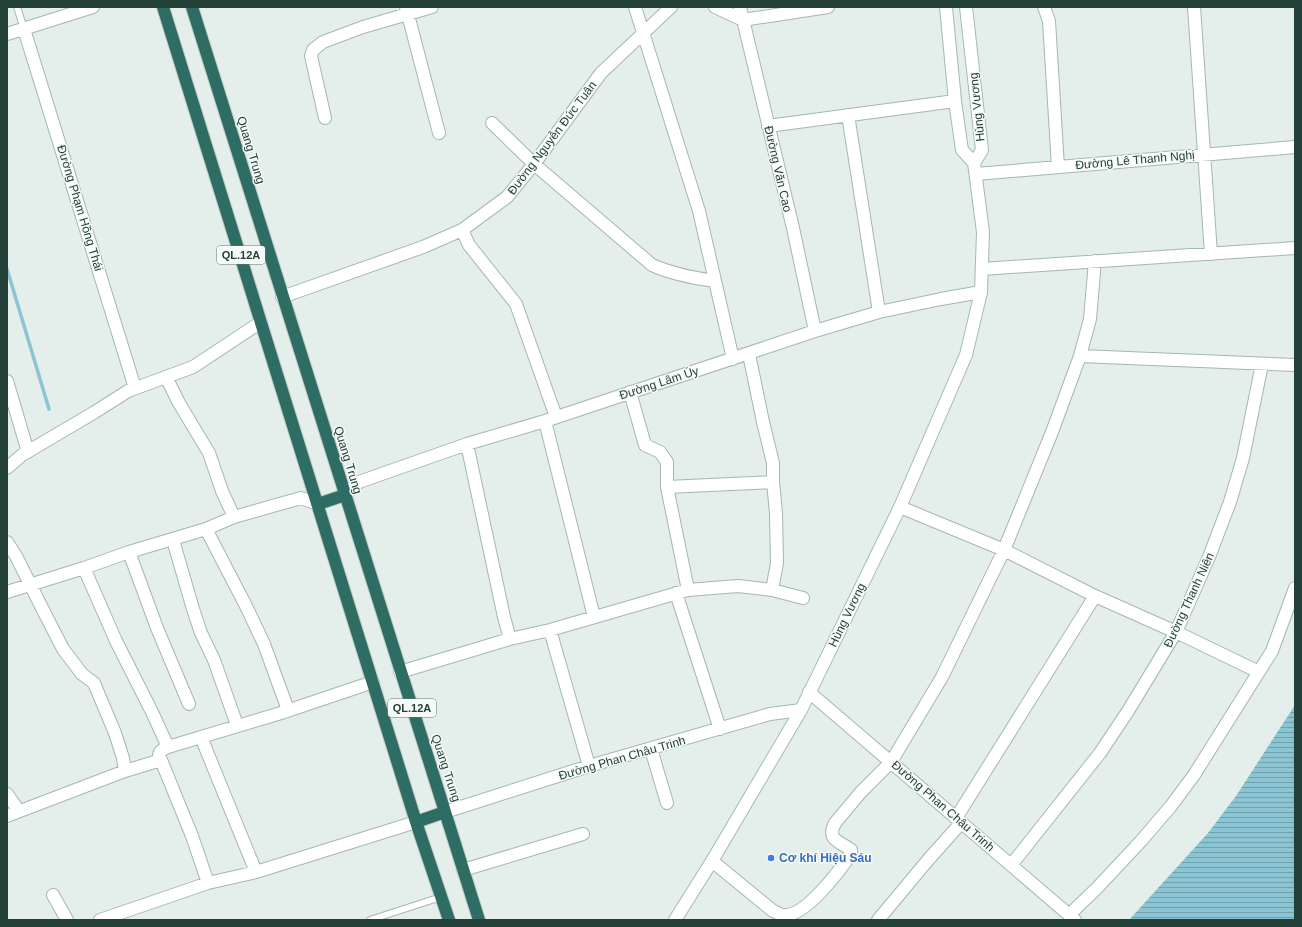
<svg xmlns="http://www.w3.org/2000/svg" width="1302" height="927" font-family="Arial,sans-serif">
<style>
.water{fill:url(#water-rules)}
.lines{fill:none;stroke-linecap:round;stroke-linejoin:round}
.stream{stroke:#8bc5d4;stroke-width:3.5}
.lane-casing{stroke:#a6b6b1;stroke-width:8}
.street-casing{stroke:#a6b6b1;stroke-width:14}
.secondary-casing{stroke:#a2bab2;stroke-width:14}
.highway-casing{stroke:#c1cac8;stroke-width:14}
.lane{stroke:#fff;stroke-width:6}
.street{stroke:#fff;stroke-width:12}
.secondary{stroke:#fff;stroke-width:12}
.highway{stroke:#2e6d63;stroke-width:12}
.shop-dot{fill:#3f7fe0;stroke:#f5faf8;stroke-width:1.5}
.labels{text-anchor:middle;stroke-width:3;stroke-linejoin:round;paint-order:stroke}
.shield{fill:#f5faf8;stroke:#627872;stroke-width:1}
.shield-label{font-size:11px;font-weight:bold;fill:#234039}
.street-label{font-size:12px;fill:#234039;stroke:#f5faf8}
.shop-label{font-size:12px;font-weight:bold;fill:#366cbe;stroke:#f5faf8;text-anchor:start}
</style>
<defs>
<pattern id="water-rules" width="6" height="5" patternUnits="userSpaceOnUse"><rect width="6" height="5" fill="#8bc5d4"/><path d="M0 2.5h6" fill="none" stroke="#71a1ad"/></pattern>
</defs>
<rect width="100%" height="100%" fill="#e4eeea"/>
<path class="water" d="M1295,705v215h-166l79,-87 28,-37z"/>
<g class="lines">
<path class="stream" d="M7,269l42,140"/>
<g class="lane-casing">
<path id="lane" d="M17,7l7,22
M370,920l71,-23"/>
</g>
<g class="street-casing">
<path id="street" d="M406,7l33,126
M635,7l64,204 34,148
M715,7l28,13 85,-13
M740,7l53,221 22,103
M1044,7l5,14 9,146
M1194,7l17,247
M24,29l111,359
M7,34l86,-27
M848,115l31,197
M325,118l-14,-62 2,-6 10,-8 40,-15 69,-20
M492,123l42,41 118,101c20,9 41,13 63,16
M768,126l187,-25
M976,174l319,-27
M462,230l7,15 47,59 40,113
M982,269l313,-21
M282,297l141,-50 39,-17 45,-33 27,-33 67,-91 70,-66
M749,354l14,68 10,41v19l3,31 1,50 -5,27
M1080,356l215,9
M166,377l13,26 30,50 13,38 12,26
M7,381l21,71
M630,392l15,53 15,7 7,10v25l21,103
M545,421l49,196
M467,444l37,173 6,22
M7,468l15,-13 73,-43 33,-21 65,-24 68,-45
M667,487l106,-5
M345,495l14,-13 108,-38 78,-23 270,-90 64,-19 62,-13 40,-7
M900,507l104,43 91,46 81,36 83,40
M206,529l40,77 18,38 24,66
M173,540l20,69 8,24 13,27 23,65
M7,542l9,14 24,48 23,45 19,25 12,9 21,50 8,25 2,13
M129,552l28,76 32,76
M84,568l32,73 36,71 16,35
M7,592l77,-24 45,-16 77,-23 28,-12 67,-19 17,6
M676,593l44,136
M550,630l39,136
M400,672l110,-33 40,-9 138,-40 50,-4 34,4 31,8
M809,692l266,228
M201,737l55,135
M651,749l16,54
M7,794l12,17
M445,812l144,-46 181,-52 31,-4
M7,816l118,-45 36,-11
M956,818l139,-222
M712,861l61,50c3,1 6,3 9,4 22,4 58,-45 69,-61v-4c-11,-9 -25,-9 -16,-27l26,-31 30,-30 51,-85 62,-127 48,-118 28,-76 10,-37 5,-58
M1012,864l88,-111 28,-42 48,-79 33,-75 21,-55 13,-44 19,-94
M463,870l120,-36
M208,883l-16,-47 -33,-81c1,-5 5,-6 9,-8l113,-34 92,-31
M53,895l14,25
M1069,915l28,-27 44,-47 30,-35 23,-31 78,-124 23,-63
M100,920l108,-37 48,-11 160,-50
M878,920l50,-60 33,-37"/>
</g>
<g class="secondary-casing">
<path id="secondary" d="M946,7l9,94 7,49 12,13
M966,7l16,143 -8,13
M675,920l37,-59 89,-151 99,-203 66,-152 15,-63 2,-60 -9,-69"/>
</g>
<g class="highway-casing">
<path id="highway" d="M163,7l253,815 33,98
M192,7l287,913
M318,504l27,-9
M416,822l29,-10"/>
</g>
<use href="#lane" class="lane"/>
<use href="#street" class="street"/>
<use href="#secondary" class="secondary"/>
<use href="#highway" class="highway"/>
</g>
<circle class="shop-dot" cx="771" cy="858" r="4"/>
<g class="labels">
<g class="shield">
<rect x="217" y="246" width="48" height="18" rx="3"/>
<rect x="388" y="699" width="48" height="18" rx="3"/>
</g>
<g class="shield-label">
<text x="241" y="259">QL.12A</text>
<text x="412" y="712">QL.12A</text>
</g>
<g class="street-label">
<text transform="translate(977 107) rotate(-96)" y="4">Hùng Vương</text>
<text transform="translate(552 138) rotate(-53)" y="4">Đường Nguyễn Đức Tuân</text>
<text transform="translate(251 150) rotate(73)" y="4">Quang Trung</text>
<text transform="translate(1135 160) rotate(-5)" y="4">Đường Lê Thanh Nghị</text>
<text transform="translate(778 169) rotate(77)" y="4">Đường Văn Cao</text>
<text transform="translate(80 208) rotate(73)" y="4">Đường Phạm Hồng Thái</text>
<text transform="translate(659 383) rotate(-18)" y="4">Đường Lâm Úy</text>
<text transform="translate(348 460) rotate(73)" y="4">Quang Trung</text>
<text transform="translate(1189 600) rotate(-65)" y="4">Đường Thanh Niên</text>
<text transform="translate(847 615) rotate(-64)" y="4">Hùng Vương</text>
<text transform="translate(622 758) rotate(-16)" y="4">Đường Phan Châu Trinh</text>
<text transform="translate(446 768) rotate(72)" y="4">Quang Trung</text>
<text transform="translate(943 806) rotate(41)" y="4">Đường Phan Châu Trinh</text>
</g>
<g class="shop-label">
<text x="779" y="862">Cơ khí Hiệu Sáu</text>
</g>
</g>
<rect width="1302" height="927" fill="none" stroke="#234039" stroke-width="16"/>
</svg>
